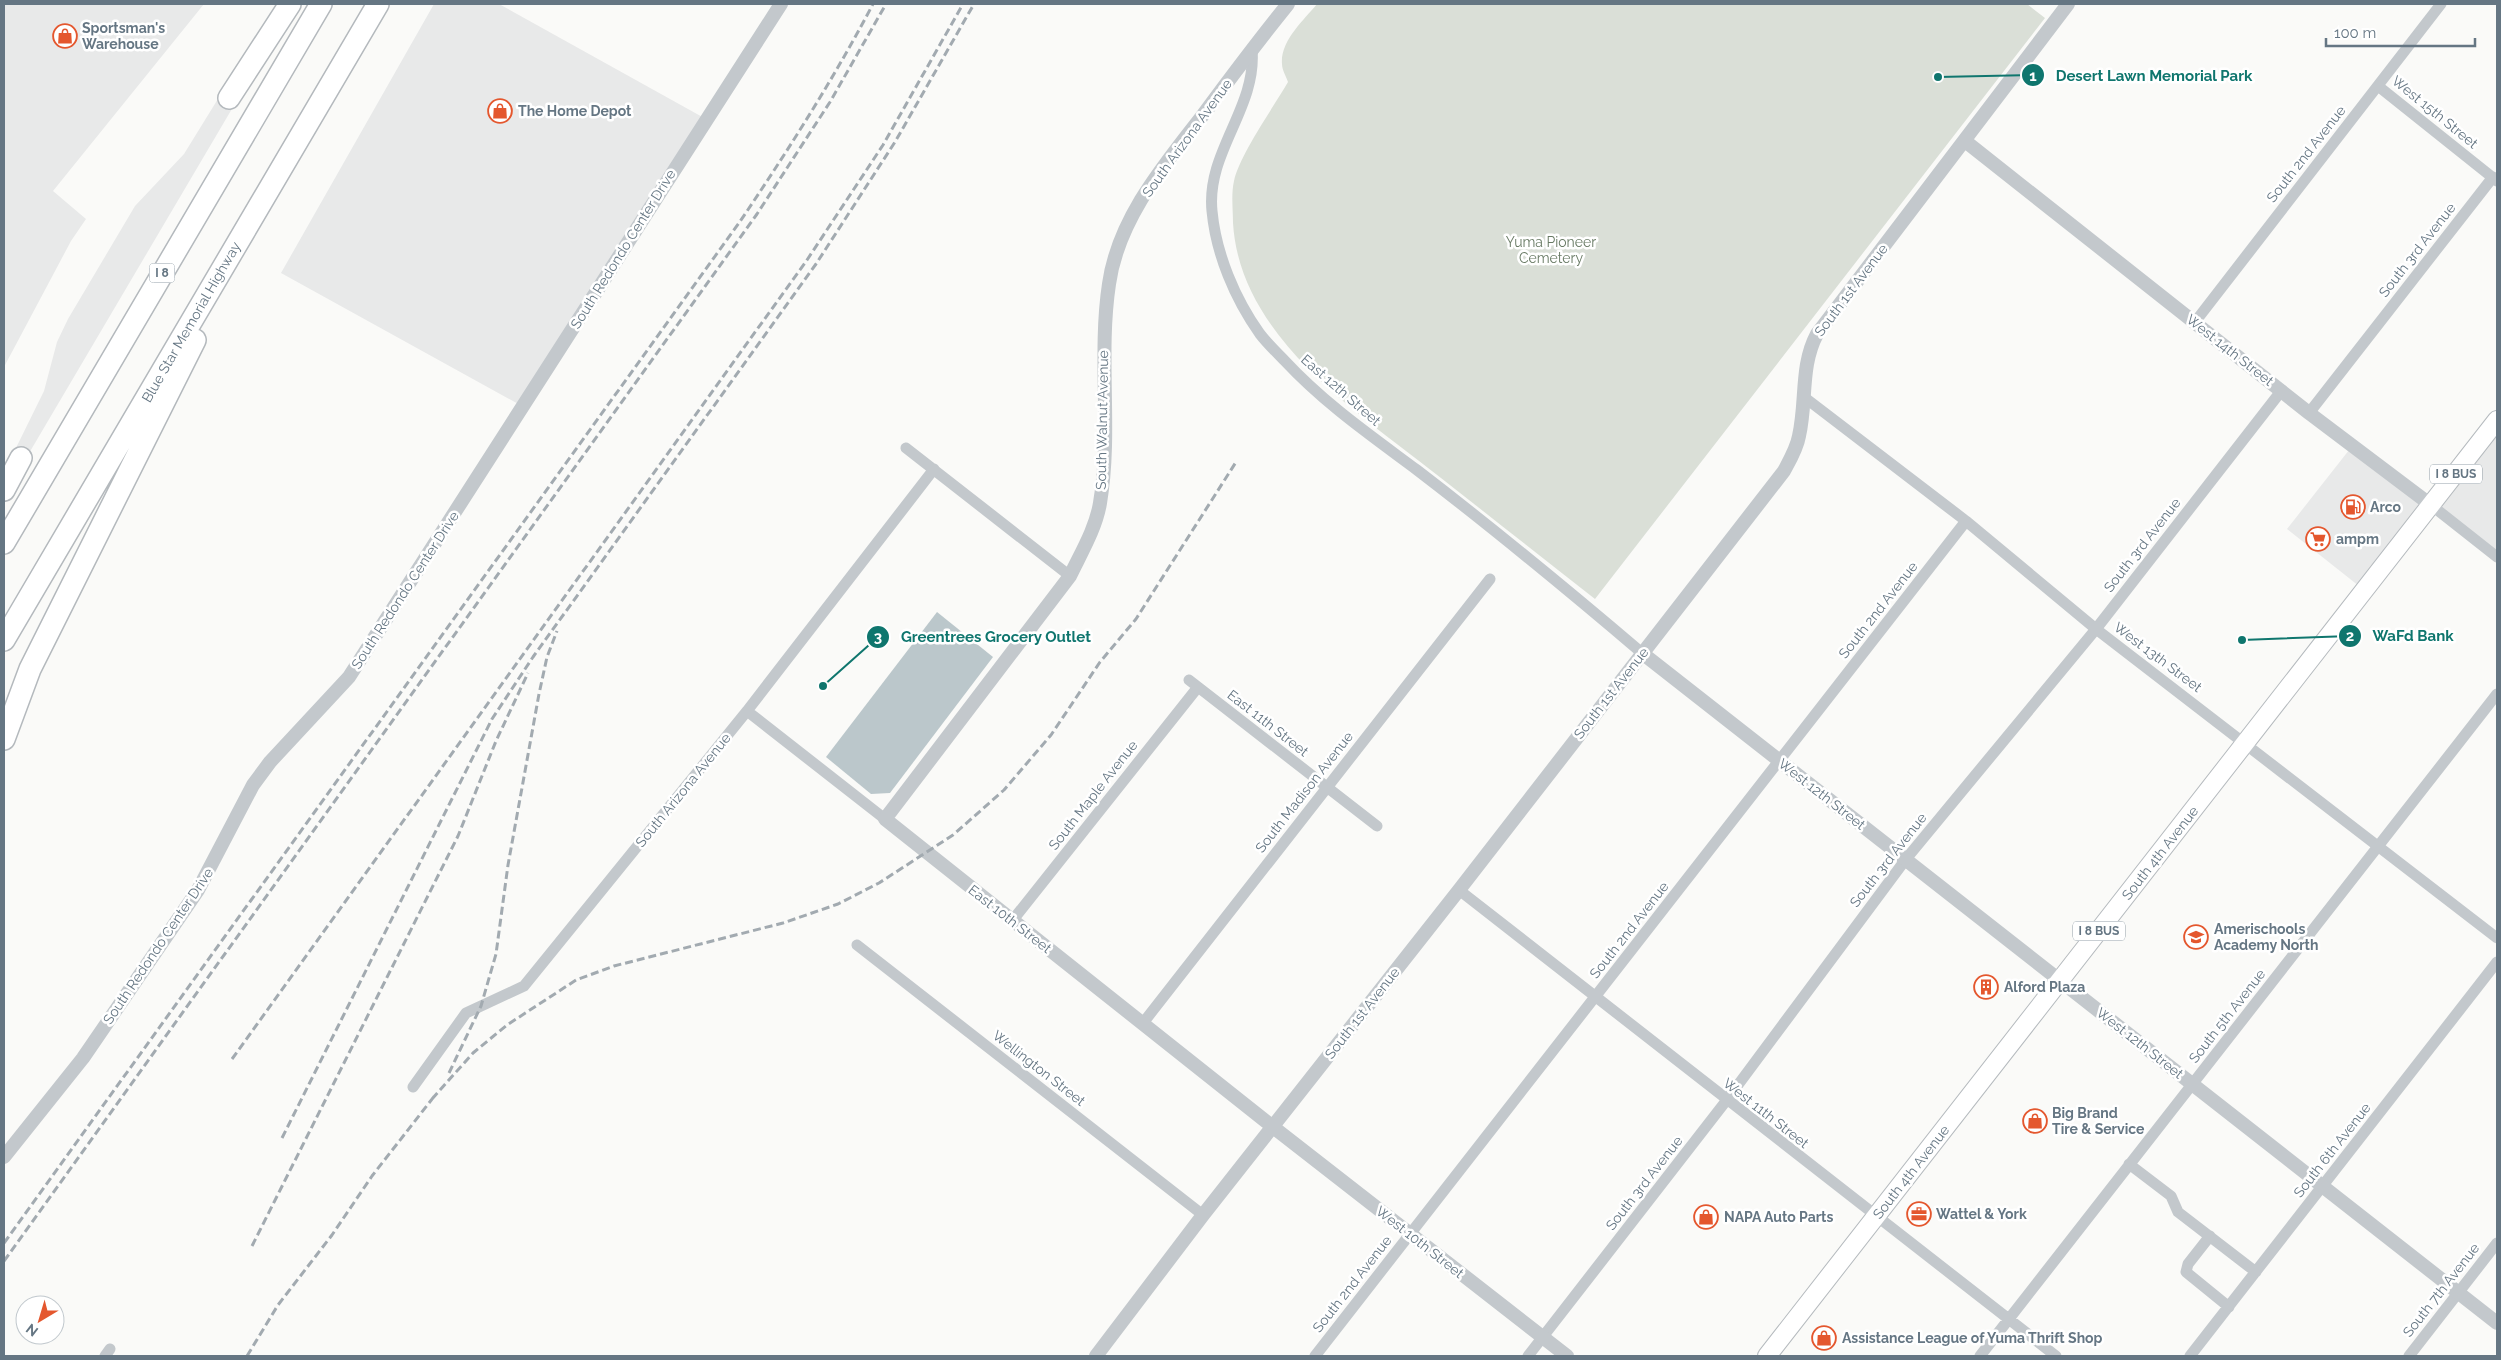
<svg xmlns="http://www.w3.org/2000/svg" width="2501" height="1360" font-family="Raleway,sans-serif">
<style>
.built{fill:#e8e9e9}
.green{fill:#dadfd7}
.water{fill:#bbc7cb}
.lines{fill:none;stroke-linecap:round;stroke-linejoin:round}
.primary-casing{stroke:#b5babe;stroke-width:20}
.motorway-casing{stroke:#b4b9bd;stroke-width:24}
.minor{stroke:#c3c8cc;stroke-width:11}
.tertiary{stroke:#c3c8cc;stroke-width:14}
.primary{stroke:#fff;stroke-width:18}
.motorway{stroke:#fff;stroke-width:21}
.rail{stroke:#a2aab0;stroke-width:3;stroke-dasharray:8 4;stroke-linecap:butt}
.labels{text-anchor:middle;stroke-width:5;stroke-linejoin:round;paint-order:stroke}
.shield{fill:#fff;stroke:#939fa8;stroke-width:1}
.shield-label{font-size:12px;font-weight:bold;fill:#657683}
.poi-label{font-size:14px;font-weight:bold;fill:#657683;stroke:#fff;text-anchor:start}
.street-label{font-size:14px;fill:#657683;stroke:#fff}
.park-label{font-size:14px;fill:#687a64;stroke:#fff}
.leader{fill:none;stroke:#0f766e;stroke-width:2}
.callout-dot{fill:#0f766e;stroke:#fff;stroke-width:2}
.mark-label{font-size:15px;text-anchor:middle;font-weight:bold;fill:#fff}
.callout-label{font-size:15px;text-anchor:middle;font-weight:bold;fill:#0f766e;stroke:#fff;stroke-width:5;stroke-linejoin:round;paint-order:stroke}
</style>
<rect width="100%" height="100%" fill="#fafaf8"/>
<path class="built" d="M4,4h200l-151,187 33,28 -15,22 -67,126z
M434,4h65l207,115 -184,287 -241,-133z
M221,94l15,8 -211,358 -12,-6 31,-63 13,-49 11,-23 67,-113 49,-52z
M2497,421v136l-66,-52 -67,85 -77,-61 66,-84 78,60z"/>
<path class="green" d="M1317,4h710l18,14 -450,581c-51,-40 -103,-81 -154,-121 -82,-65 -201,-140 -208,-255 0,-13 -2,-29 1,-42 6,-27 39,-73 54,-99 -2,-6 -6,-12 -6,-18 -2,-23 22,-44 35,-60z"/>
<path class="water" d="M937,612l56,45 -103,136 -19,1 -45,-37z"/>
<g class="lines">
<g class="primary-casing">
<path id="primary" d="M1767,1356l730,-936"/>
</g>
<g class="motorway-casing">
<path id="motorway" d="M229,98l61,-94
M4,490l17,-32
M4,543l317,-539
M4,640l374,-636
M4,739l26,-70 165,-329"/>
</g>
<path class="minor" d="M1252,50c5,58 -46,102 -40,161 4,43 23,88 48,123 7,9 16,18 24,26 41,44 86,75 133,110 77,59 151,120 225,183
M2378,86l119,95
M2195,322l246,-318
M1804,397l162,124 130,108 401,309
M2309,413l184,-236
M906,448l164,128
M2431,505l66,52
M1189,680l188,146
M747,711l138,108
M1459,890l597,466
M1012,921l186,-234
M857,945l346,270
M1143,1023l347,-444
M413,1087l53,-74 58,-27 223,-275 187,-242
M2129,1164l42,32 7,16 78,60
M2210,1236l-22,28 -2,8 43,35
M105,1356l5,-7
M1315,1356l651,-835
M1528,1356l198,-255 180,-242 190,-230 186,-239
M1980,1356l517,-662
M2190,1356l307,-394
M2409,1356l88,-113"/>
<path class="tertiary" d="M1288,4c-29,36 -57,73 -85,111 -39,50 -85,104 -94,169 -11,73 3,147 -9,219 -4,25 -19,50 -30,73l-185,243 388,308 294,229
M1965,141l344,272 122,92
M1642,653l855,670
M4,1157l79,-99 115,-168 55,-105 17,-23 79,-85 432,-673
M1096,1356l107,-141 256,-325 325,-419c6,-11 13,-23 15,-35 8,-35 1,-70 18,-102l251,-330"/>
<use href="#primary" class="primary"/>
<use href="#motorway" class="motorway"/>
<path class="rail" d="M232,1059l575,-799 76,-115 80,-141
M449,1073l32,-67 15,-52 12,-89 31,-171 8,-37 10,-26
M432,1099l41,-46 34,-28 69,-45 38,-14 169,-43 55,-19 41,-21 74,-48 51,-45 47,-55 49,-73 36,-43 100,-157
M282,1138l210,-419 41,-62 283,-393 79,-122 79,-138
M4,1243l735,-1020c48,-71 94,-143 134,-219
M252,1246l206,-410 38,-95 32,-68
M4,1261l753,-1047 73,-112 56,-98
M247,1356l31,-51 54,-70 40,-59 64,-82"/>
</g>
<defs>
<g id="shop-ring" transform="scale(1.25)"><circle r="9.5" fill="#fff" stroke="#e4572e" stroke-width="1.5"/><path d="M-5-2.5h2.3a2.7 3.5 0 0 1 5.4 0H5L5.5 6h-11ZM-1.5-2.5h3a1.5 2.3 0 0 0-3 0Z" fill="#e4572e"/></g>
<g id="fuel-ring" transform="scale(1.25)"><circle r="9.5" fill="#fff" stroke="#e4572e" stroke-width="1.5"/><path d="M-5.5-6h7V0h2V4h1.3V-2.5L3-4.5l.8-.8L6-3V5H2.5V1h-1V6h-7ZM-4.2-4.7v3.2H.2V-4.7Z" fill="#e4572e"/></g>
<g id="supermarket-ring" transform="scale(1.25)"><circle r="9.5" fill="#fff" stroke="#e4572e" stroke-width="1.5"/><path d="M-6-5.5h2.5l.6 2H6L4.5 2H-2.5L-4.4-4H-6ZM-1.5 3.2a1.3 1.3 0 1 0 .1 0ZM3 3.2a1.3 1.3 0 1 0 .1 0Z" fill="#e4572e"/></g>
<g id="school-ring" transform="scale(1.25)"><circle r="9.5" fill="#fff" stroke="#e4572e" stroke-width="1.5"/><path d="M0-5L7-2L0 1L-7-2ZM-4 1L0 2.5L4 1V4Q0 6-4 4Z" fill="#e4572e"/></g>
<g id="building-ring" transform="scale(1.25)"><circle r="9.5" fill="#fff" stroke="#e4572e" stroke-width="1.5"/><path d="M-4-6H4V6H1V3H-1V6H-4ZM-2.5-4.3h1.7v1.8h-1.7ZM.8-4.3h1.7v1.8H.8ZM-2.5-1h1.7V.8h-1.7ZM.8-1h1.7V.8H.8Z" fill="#e4572e"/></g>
<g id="office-ring" transform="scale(1.25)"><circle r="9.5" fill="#fff" stroke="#e4572e" stroke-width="1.5"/><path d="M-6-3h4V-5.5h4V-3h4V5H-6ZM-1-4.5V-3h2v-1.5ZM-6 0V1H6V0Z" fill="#e4572e"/></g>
</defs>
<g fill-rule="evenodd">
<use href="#shop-ring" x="65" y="36"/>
<use href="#shop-ring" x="500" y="111"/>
<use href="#fuel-ring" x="2353" y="507"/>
<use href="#supermarket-ring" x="2318" y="539"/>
<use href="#school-ring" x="2196" y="937"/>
<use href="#building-ring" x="1986" y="987"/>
<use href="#shop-ring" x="2035" y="1121"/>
<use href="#office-ring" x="1919" y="1214"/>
<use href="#shop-ring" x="1706" y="1217"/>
<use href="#shop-ring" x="1824" y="1338"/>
</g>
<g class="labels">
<g class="shield">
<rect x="149.5" y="263.5" width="25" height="19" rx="4"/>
<rect x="2430" y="464.5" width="52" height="19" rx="4"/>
<rect x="2073" y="921.5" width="52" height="19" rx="4"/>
</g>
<g class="shield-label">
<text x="162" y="277">I 8</text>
<text x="2456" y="478">I 8 BUS</text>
<text x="2099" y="935">I 8 BUS</text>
</g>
<g class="poi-label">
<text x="82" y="33">Sportsman's<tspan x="82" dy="16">Warehouse</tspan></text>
<text x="518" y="116">The Home Depot</text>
<text x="2370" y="512">Arco</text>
<text x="2336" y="544">ampm</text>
<text x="2214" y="934">Amerischools<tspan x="2214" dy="16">Academy North</tspan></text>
<text x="2004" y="992">Alford Plaza</text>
<text x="2052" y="1118">Big Brand<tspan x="2052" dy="16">Tire &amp; Service</tspan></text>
<text x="1936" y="1219">Wattel &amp; York</text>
<text x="1724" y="1222">NAPA Auto Parts</text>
<text x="1842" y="1343">Assistance League of Yuma Thrift Shop</text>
</g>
<g class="street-label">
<text transform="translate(2435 112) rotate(39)" y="5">West 15th Street</text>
<text transform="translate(1187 138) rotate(-54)" y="5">South Arizona Avenue</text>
<text transform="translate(2306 154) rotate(-52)" y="5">South 2nd Avenue</text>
<text transform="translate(623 249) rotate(-58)" y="5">South Redondo Center Drive</text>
<text transform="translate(2417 250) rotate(-52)" y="5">South 3rd Avenue</text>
<text transform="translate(1851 290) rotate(-53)" y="5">South 1st Avenue</text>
<text transform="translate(191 322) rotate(-60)" y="5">Blue Star Memorial Highway</text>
<text transform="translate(2230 350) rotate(38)" y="5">West 14th Street</text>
<text transform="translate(1341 390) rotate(41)" y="5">East 12th Street</text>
<text transform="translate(1102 420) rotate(-89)" y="5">South Walnut Avenue</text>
<text transform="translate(2142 545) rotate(-52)" y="5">South 3rd Avenue</text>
<text transform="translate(405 590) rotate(-57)" y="5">South Redondo Center Drive</text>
<text transform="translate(1878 610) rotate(-52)" y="5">South 2nd Avenue</text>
<text transform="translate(2158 657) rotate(37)" y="5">West 13th Street</text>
<text transform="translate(1611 693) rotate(-52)" y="5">South 1st Avenue</text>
<text transform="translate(1268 723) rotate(38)" y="5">East 11th Street</text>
<text transform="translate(683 790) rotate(-51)" y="5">South Arizona Avenue</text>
<text transform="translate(1304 792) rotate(-52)" y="5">South Madison Avenue</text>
<text transform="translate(1822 794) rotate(38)" y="5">West 12th Street</text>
<text transform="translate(1093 795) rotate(-52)" y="5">South Maple Avenue</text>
<text transform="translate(2160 853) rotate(-52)" y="5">South 4th Avenue</text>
<text transform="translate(1888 860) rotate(-52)" y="5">South 3rd Avenue</text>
<text transform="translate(1010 919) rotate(38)" y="5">East 10th Street</text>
<text transform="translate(1629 930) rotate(-52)" y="5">South 2nd Avenue</text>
<text transform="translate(158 946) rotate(-56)" y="5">South Redondo Center Drive</text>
<text transform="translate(1362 1013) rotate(-52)" y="5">South 1st Avenue</text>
<text transform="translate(2227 1016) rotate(-52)" y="5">South 5th Avenue</text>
<text transform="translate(2140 1043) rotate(38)" y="5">West 12th Street</text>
<text transform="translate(1039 1068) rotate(38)" y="5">Wellington Street</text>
<text transform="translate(1766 1113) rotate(38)" y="5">West 11th Street</text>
<text transform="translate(2332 1150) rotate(-52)" y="5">South 6th Avenue</text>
<text transform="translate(1911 1172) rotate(-52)" y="5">South 4th Avenue</text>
<text transform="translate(1644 1183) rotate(-52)" y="5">South 3rd Avenue</text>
<text transform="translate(1420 1242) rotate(38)" y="5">West 10th Street</text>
<text transform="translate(1352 1284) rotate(-52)" y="5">South 2nd Avenue</text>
<text transform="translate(2441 1290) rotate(-52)" y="5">South 7th Avenue</text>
</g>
<g class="park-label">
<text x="1551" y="247">Yuma Pioneer<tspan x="1551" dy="16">Cemetery</tspan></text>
</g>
</g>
<path class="leader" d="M1938 77L2033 75M2242 640L2350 636M823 686L878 637"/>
<g class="callout-dot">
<circle cx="1938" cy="77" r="5"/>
<circle cx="2242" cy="640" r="5"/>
<circle cx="823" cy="686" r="5"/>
<circle cx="2033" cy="75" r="12"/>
<circle cx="2350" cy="636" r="12"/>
<circle cx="878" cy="637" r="12"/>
</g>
<g class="mark-label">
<text x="2033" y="81">1</text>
<text x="2350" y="641">2</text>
<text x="878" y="642">3</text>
</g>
<g class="callout-label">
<text x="2154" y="81">Desert Lawn Memorial Park</text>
<text x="2413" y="641">WaFd Bank</text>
<text x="996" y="642">Greentrees Grocery Outlet</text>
</g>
<rect width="2501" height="1360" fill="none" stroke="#657683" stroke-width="10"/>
<g transform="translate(40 1320) rotate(218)"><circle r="24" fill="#ffffff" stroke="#c1c8cd"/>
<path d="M0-4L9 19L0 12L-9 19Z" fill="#e4572e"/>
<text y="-8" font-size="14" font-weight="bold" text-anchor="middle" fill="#657683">N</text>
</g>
<path d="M2326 38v8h149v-8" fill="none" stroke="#657683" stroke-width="2.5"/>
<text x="2334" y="38" font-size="15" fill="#657683" stroke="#ffffff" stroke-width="4" paint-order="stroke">100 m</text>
</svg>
